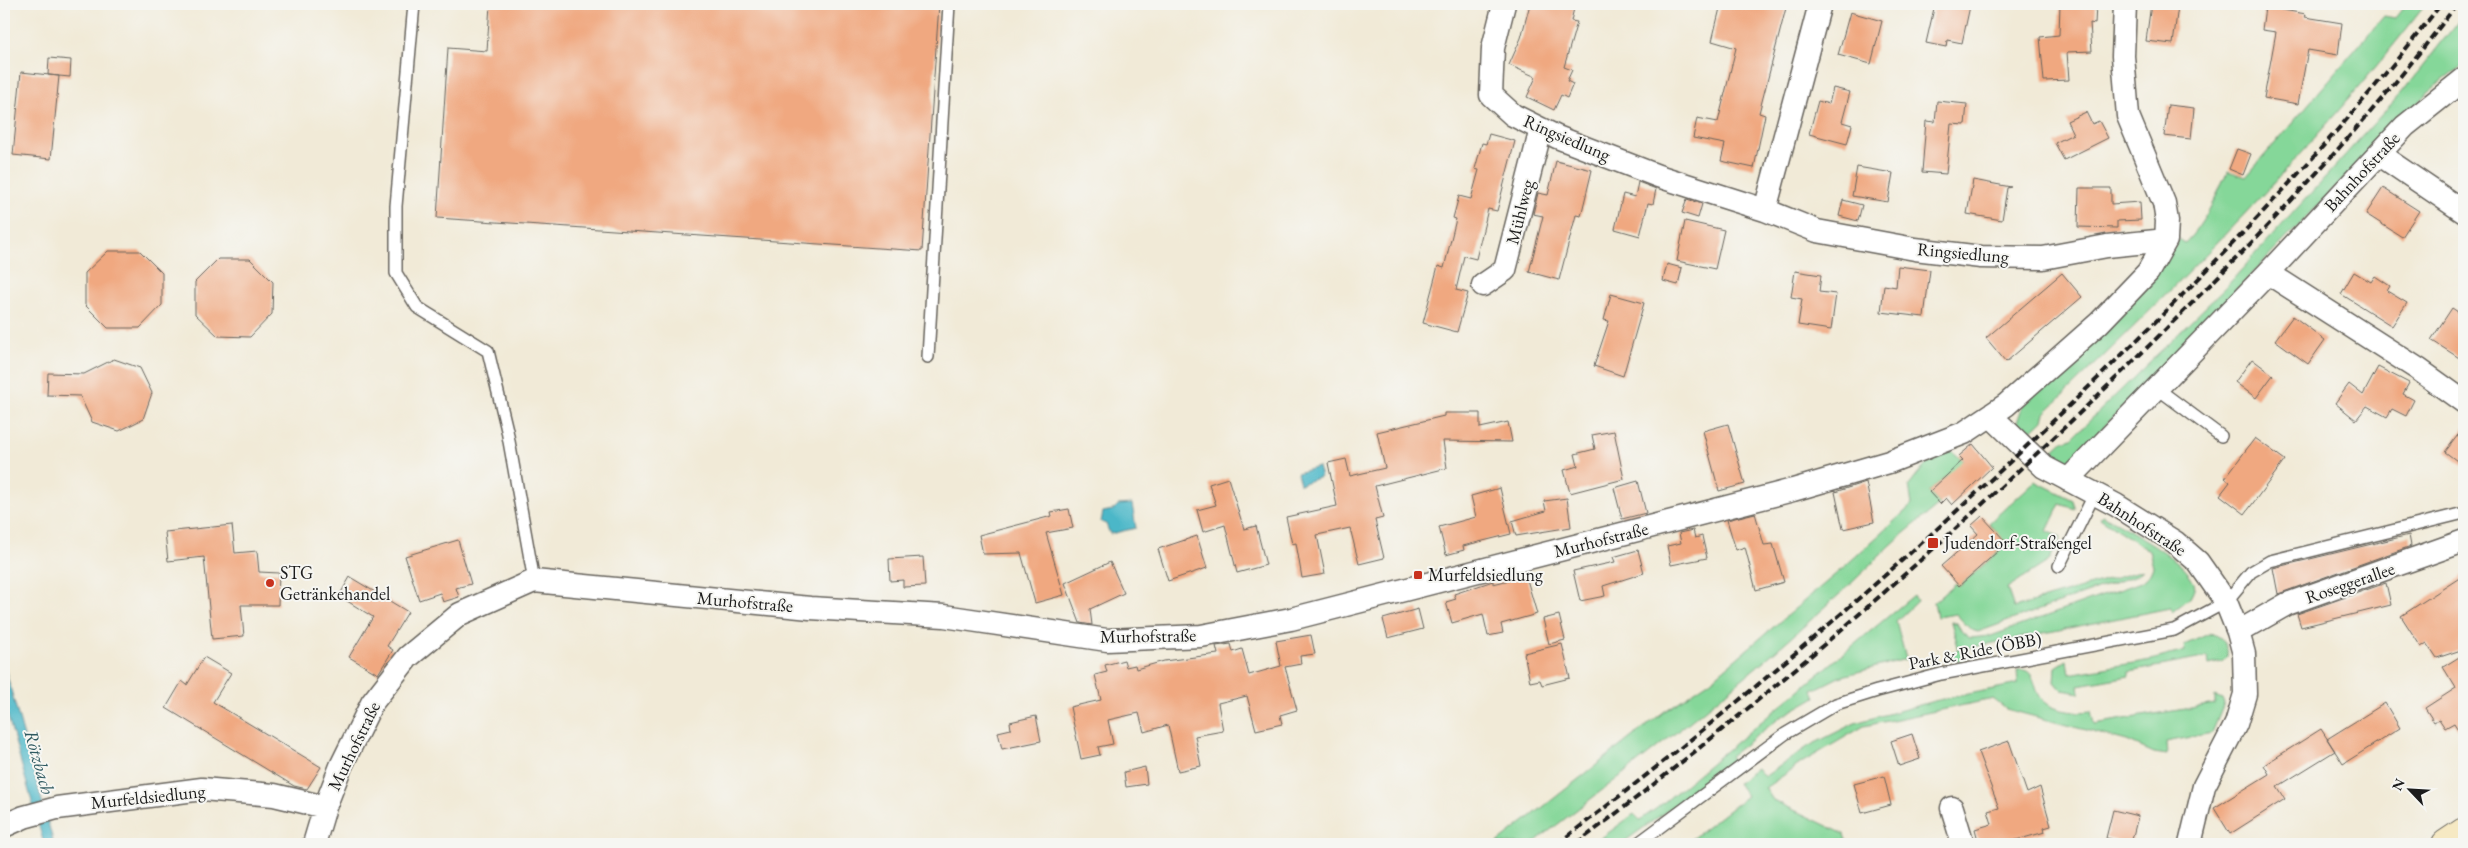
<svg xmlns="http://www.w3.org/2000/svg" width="2468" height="848" font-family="'EB Garamond',serif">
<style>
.green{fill:#85d799;stroke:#507a5a}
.water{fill:#4bb7c8;stroke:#346a72}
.building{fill:#f0a880}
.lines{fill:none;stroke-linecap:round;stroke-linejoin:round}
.service-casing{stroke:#67645d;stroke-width:14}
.minor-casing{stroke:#67645d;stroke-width:25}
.secondary-casing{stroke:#67645d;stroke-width:30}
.service{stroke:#fff;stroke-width:11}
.minor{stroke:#fff;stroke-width:22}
.secondary{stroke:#f6e9c3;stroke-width:28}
.rail{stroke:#1c1c1c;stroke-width:4;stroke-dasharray:8 4;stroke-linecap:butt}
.poi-dot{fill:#c8321e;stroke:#f6f6f2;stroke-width:2}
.labels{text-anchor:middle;stroke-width:4;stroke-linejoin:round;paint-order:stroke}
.street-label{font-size:18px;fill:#1c1c1c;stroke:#f6f6f2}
.poi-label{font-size:18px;fill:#1c1c1c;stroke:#f6f6f2;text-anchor:start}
.water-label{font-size:19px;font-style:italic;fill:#2f5a61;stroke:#f6f6f2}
</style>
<rect width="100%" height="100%" fill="#f6f6f2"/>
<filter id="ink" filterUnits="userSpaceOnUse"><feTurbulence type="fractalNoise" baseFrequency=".02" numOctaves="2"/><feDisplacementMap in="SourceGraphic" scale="10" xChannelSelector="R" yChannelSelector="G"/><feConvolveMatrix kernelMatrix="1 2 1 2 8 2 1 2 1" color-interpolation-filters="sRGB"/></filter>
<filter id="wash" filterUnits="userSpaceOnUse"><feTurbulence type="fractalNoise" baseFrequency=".0096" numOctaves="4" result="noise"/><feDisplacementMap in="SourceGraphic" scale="20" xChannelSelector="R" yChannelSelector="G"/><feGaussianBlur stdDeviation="1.12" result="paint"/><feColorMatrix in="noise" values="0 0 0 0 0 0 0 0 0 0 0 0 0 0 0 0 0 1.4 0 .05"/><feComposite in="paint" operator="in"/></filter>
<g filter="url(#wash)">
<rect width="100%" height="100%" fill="#f1ead7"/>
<path class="green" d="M2406,4h20c-114,148 -247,280 -381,409l-2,7 -18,17 -8,-15 6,-17 152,-159 4,-7 6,4c20,-20 30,-45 43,-72l18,6 138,-161 11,2z
M2464,14v50l-37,29 -358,370 -6,1 -17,-7 17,-16 9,-3 153,-150 178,-197z
M1952,451l17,15 -23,10 -17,16 11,12c-16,14 -35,27 -50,42 -110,109 -235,204 -358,298h-36l169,-133 45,-30 134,-114 68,-62 -3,-19c15,-19 18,-27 43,-35z
M2035,481l38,19 2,7v2l-15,-5 -13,27 14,6 -12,24 -42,27 7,20 128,-38 -6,5 -158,57 -7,-2 -15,-16 -19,3 -3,-15 22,-19 4,3 47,-42 -18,-21z
M2102,515c21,12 93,48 93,73l-5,10 -18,14 -2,-4 -202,40 1,10 -15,3 -5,-2 -3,-5 13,-4 -8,-28 6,1 5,9 8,6 21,-2 150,-54 9,-8 3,-7 -4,-16 -49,-33z
M1914,595l3,6 -21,20 10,38 -67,18 -26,13 3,7 -35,20 -51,39 4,6 -113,82h-28l41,-30 6,6 17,-12z
M2209,634c13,0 19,11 18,23l-5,5 -13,3 -1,-8 -79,15v4l-50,9 1,8 -18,-3 -7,-8 1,-15 11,-7 2,14 82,-14 34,-9 -1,-6z
M2017,670c20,-3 15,18 25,29 11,13 34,14 49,12l3,13 121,-20v-8l7,3 2,5 -12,29 -46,9 1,13 -13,-2 -27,-12 -121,-32 -13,-10 -129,27 -61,36 -38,26 8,12 71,34 3,10h-162l62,-48 -9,-13 19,-15 7,9 45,-31 46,-23 79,-22 84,-17z"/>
<path class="water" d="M1318,467l3,10 -21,7 -3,-11z
M1132,504l4,24 -26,6 -4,-10 -5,-2 2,-10 10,-2 5,-5z
M4,665l50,179h-10l-40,-141z"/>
<g id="blocks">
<path class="building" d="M490,4h449l-17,247 -485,-33 11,-170 39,3z
M1530,4h45l-4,17 6,1 -13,45 8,3 -5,11 6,3 -6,14 -6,-3 -7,15 -27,-13 9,-20 -27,-12 12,-27z
M1721,4h66l-28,109 6,2 -11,53 -33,-7 4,-17 -32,-6 4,-20 21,4 18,-74 -24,-7z
M1935,4l35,2 -8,37 -15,-3 -1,7 -20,-4z
M2060,4h36l-1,20 -5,-1 2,28 -25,1 2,28 -25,1 -4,-44 19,-2z
M2151,4l27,2 -5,38 -27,-3z
M2265,7l41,7 -1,3 37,6 -4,32 -30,-5 -10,54 -34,-6 12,-66 -14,-2z
M1850,12l32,9 -11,43 -33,-9z
M49,58l22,2 -1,17 -22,-2z
M21,72l38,4 -8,83 -38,-4z
M1833,88l17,4 -8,30 10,3 -5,19 -38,-10 9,-33 11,3z
M1937,101l30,3 -2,21 -14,-1 -5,50 -24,-2 4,-51 9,1z
M2168,105l26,3 -3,31 -27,-3z
M2086,112l6,12 7,-3 9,17 -44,22 -9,-17 18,-9 -6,-13z
M1489,134l26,7 -18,70 -9,-2 -12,50 -12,-3 -8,34 12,3 -11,39 -34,-9 15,-57 6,2 12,-49 -3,-1 6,-22 12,3 8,-29 -4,-1 7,-26 4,1z
M2237,149l14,5 -8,21 -14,-6z
M1556,161l36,9 -11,46 -5,-1 -17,65 -30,-8 14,-56 -10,-2 5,-21 10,2z
M1857,167l36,6 -5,29 -36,-6z
M1973,180l38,7 -4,1 -5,32 -35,-6z
M1638,182l18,7 -3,15 -5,-1 -8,33 -25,-7 8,-35 12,3z
M2079,188h32v16l29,-2 1,18 -24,1v7l-39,-1z
M2383,188l36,23 -17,26 -36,-23z
M1687,199l15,5 -4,14 -16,-5z
M1843,200l19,5 -4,16 -19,-5z
M1685,221l39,9 -9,39 -38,-8z
M108,251h32l22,22v32l-22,23h-32l-23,-23v-32z
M218,259h32l23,23 -1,32 -22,23 -32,-1 -23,-22v-32z
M1667,264l15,4 -4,17 -15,-4z
M1898,266l32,4 -6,47 -43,-5 3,-27 12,2z
M1795,271l26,4 -2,17 17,2 -5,36 -33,-5 4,-26 -11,-2z
M2354,272l17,10 4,-6 15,10 -3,5 20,12 -15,23 -51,-32z
M2062,273l20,24 -76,65 -20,-24z
M1611,294l33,9 -21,73 -29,-10 15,-45 -5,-1z
M2452,308l12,8v45l-33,-21z
M2293,316l32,24 -17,24 -33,-24z
M114,359l26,9 12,25 -9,26 -24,12 -27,-9 -12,-26 -33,-1 1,-22 36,1z
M2252,359l21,16 -17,23 -21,-16z
M2378,367l31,16 -6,11 11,6 -8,16 -14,-7 -5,8 -20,-11 -11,14 -21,-17 14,-19 14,11z
M1444,413h36v15l28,-6 4,20 -69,-1 4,27 -72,18 8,32 -8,2 9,38 -25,6 -9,-36 -33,7 8,39 -23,4 -6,-35 -4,1 -6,-27 51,-11 -9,-43 18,-4 4,17 35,-8 -8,-36 67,-16z
M1728,424l17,60 -26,7 -16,-60z
M2464,427v39l-19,-14z
M1614,431l10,48 -54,14 -6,-23 14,-4 -3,-12 20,-5 -3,-14z
M2255,438l30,22 -40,54 -25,-19 10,-13 -5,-4z
M1973,444l19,23 -40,38 -6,-7 -6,6 -11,-12 34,-32 -4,-4z
M1228,478l16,51 12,-3 10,39 -29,8 -12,-48 -22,7 -6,-22 19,-5 -7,-21z
M1638,481l8,32 -24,6 -8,-31z
M1866,482l8,40 -31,7 -8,-37z
M1500,488l11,46 -48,12 1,4 -18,5 -7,-28 37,-10 -5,-21z
M1567,498l4,29 -55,9 -4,-15 34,-10 -2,-10z
M1069,509l4,19 -27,5 18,62 -29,8 -14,-50 -38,1 -4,-19 73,-19 -1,-4z
M1755,513l9,32 9,-1 11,38 -28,8 -11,-43 -9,3 -9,-30z
M1982,516l25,27 -48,43 -18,-20 37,-32 -7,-8z
M232,525l3,28 22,-2 2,21 20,1 -1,32h-37l3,31 -32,3 -8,-82 -36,4 -3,-29z
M1693,530l2,8 7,-2 5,22 -36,7 -4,-19 14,-3 -2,-10z
M2409,535l2,11 -133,48 -5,-26z
M1197,536l10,32 -39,13 -10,-32z
M458,540l13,44 -15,4 3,9 -16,5 -3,-9 -21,7 -14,-44z
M1638,550l6,23 -41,13 2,10 -25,5 -7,-30 42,-9 -2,-5z
M923,557l2,29 -22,1v-7l-13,1 -1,-22z
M1110,562l14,31 -34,16 2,16 -12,-2 -15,-40z
M2464,575v74l-27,9 -10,-15 -6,4 -20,-31z
M1526,576l11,38 -36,10 2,9 -15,3 -5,-22 -31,9 -6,-21 10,-3 -2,-5 39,-13v3z
M350,577l58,35 -21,34 6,4 -15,24 -29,-17 24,-40 -34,-21z
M2386,583l5,22 -90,22 -4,-13z
M1418,609l5,20 -35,9 -5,-19z
M1559,615l6,25 -16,4 -6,-25z
M1311,635l4,19 -15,2 1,8 -16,3 12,43 -17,5 2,9 -26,6 -9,-34 -29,7 5,28 -28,5 6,30 -23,5 -10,-46 -24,7 -5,-19 -31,7 5,24 -15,3 2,8 -19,4 -11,-52 31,-7 -6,-25 12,-3 -2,-7 19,-5 2,7 9,-2 1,4 28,-8 54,-7 -2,-8 15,-2 2,8 9,-3 7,26 32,-9 -5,-25z
M1562,644l8,34 -28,7 -2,-5 -10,2 -6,-29z
M2464,654v85l-10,-16 -9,5 -6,-9 -5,3 -9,-14 31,-20 -13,-21z
M204,657l27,16 -18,29 108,65 -14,22 -13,-3 -128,-78 16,-27 5,4z
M2385,703l15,25 -57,36 -16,-25z
M1036,716l5,25 -39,8 -4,-17 13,-3 -1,-7z
M2321,729l14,22 -58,36 8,12 -55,35 -16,-26 55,-34 -5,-9z
M1912,734l8,25 -21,7 -8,-25z
M2009,741l18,52 13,-6 11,39 -7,2 1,4 -43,12h-23l-4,-15 17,-5 -4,-13 11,-3 -21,-56z
M1145,767l2,17 -21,3 -2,-15z
M1884,776l7,29 -29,8 -8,-29z
M2113,810l25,6 -7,28 -25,-6z"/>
</g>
</g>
<g filter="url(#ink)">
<use href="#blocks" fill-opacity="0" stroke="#67645d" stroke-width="1"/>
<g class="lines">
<g class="service-casing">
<path id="service" d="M414,4l-18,202v67l21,34 71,44 19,79 27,151
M928,357l21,-353
M2158,389l63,47
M2059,566l36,-73
M1637,844l148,-110 51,-30 41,-13 64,-17 233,-44 52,-28 25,-30 19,-11 194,-48"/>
</g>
<g class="minor-casing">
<path id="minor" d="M1504,4l-11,44 -2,47 22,20 44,22 101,39 107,34
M1820,4l-55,206 52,21 98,18 66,8 62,1 64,-12 59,-6
M2380,155l84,57
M2268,273l150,96 46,33
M1483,285l22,-15 36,-141
M1991,416l53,51 72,38 59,37 23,20 28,40 12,30 6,22 1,40 -9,30 -32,62 -14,58
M2068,480l200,-207 137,-147 59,-47
M2238,632l49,-28 177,-63
M1952,808l11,36
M4,826l20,-9 33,-9 145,-19 72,6 51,12
M314,844l11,-37 16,-41 31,-63 36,-46 52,-43 74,-33 276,27 134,8 163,24 94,-4 90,-17 502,-129 96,-28 75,-29 42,-28 93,-82 49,-51 18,-32 1,-19 -3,-18 -36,-87 -5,-60 2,-52"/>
</g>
<g class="secondary-casing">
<path id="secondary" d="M2446,844l18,-12"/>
</g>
<use href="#service" class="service"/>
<use href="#minor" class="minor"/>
<use href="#secondary" class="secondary"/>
<path class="rail" d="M1557,844c191,-144 372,-302 544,-469 121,-117 238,-238 340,-371
M1576,844c191,-144 371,-302 543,-469 119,-116 238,-237 338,-371"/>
</g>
</g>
<g class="poi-dot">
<rect x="1927" y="537" width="12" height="12" rx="2.5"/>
<rect x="1413" y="570" width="10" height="10" rx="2.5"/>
<circle cx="270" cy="583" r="5"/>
</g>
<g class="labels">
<g class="street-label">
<text transform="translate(1567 138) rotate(23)" y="6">Ringsiedlung</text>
<text transform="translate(2362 172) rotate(-47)" y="6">Bahnhofstraße</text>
<text transform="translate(1520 212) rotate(-76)" y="6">Mühlweg</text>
<text transform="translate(1963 253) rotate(5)" y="6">Ringsiedlung</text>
<text transform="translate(2142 524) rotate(33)" y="6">Bahnhofstraße</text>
<text transform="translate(1601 540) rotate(-14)" y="6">Murhofstraße</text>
<text transform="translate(2350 583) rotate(-19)" y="6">Roseggerallee</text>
<text transform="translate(745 602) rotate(5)" y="6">Murhofstraße</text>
<text transform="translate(1148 636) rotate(-1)" y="6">Murhofstraße</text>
<text transform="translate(1975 651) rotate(-11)" y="6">Park &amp; Ride (ÖBB)</text>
<text transform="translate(354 746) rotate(-64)" y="6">Murhofstraße</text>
<text transform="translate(148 797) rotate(-6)" y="6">Murfeldsiedlung</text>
</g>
<g class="poi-label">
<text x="1944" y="549">Judendorf-Straßengel</text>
<text x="280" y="579">STG<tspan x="280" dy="21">Getränkehandel</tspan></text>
<text x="1428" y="581">Murfeldsiedlung</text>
</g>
<g class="water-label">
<text transform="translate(40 762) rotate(74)" y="7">Rötzbach</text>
</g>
</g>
<rect width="2468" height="848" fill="none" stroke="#f6f6f2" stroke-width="20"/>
<g transform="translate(2410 790) rotate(295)" stroke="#f6f6f2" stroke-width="4" paint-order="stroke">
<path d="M0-4L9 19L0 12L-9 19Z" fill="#1c1c1c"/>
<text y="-8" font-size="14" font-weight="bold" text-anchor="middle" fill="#1c1c1c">N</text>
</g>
</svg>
